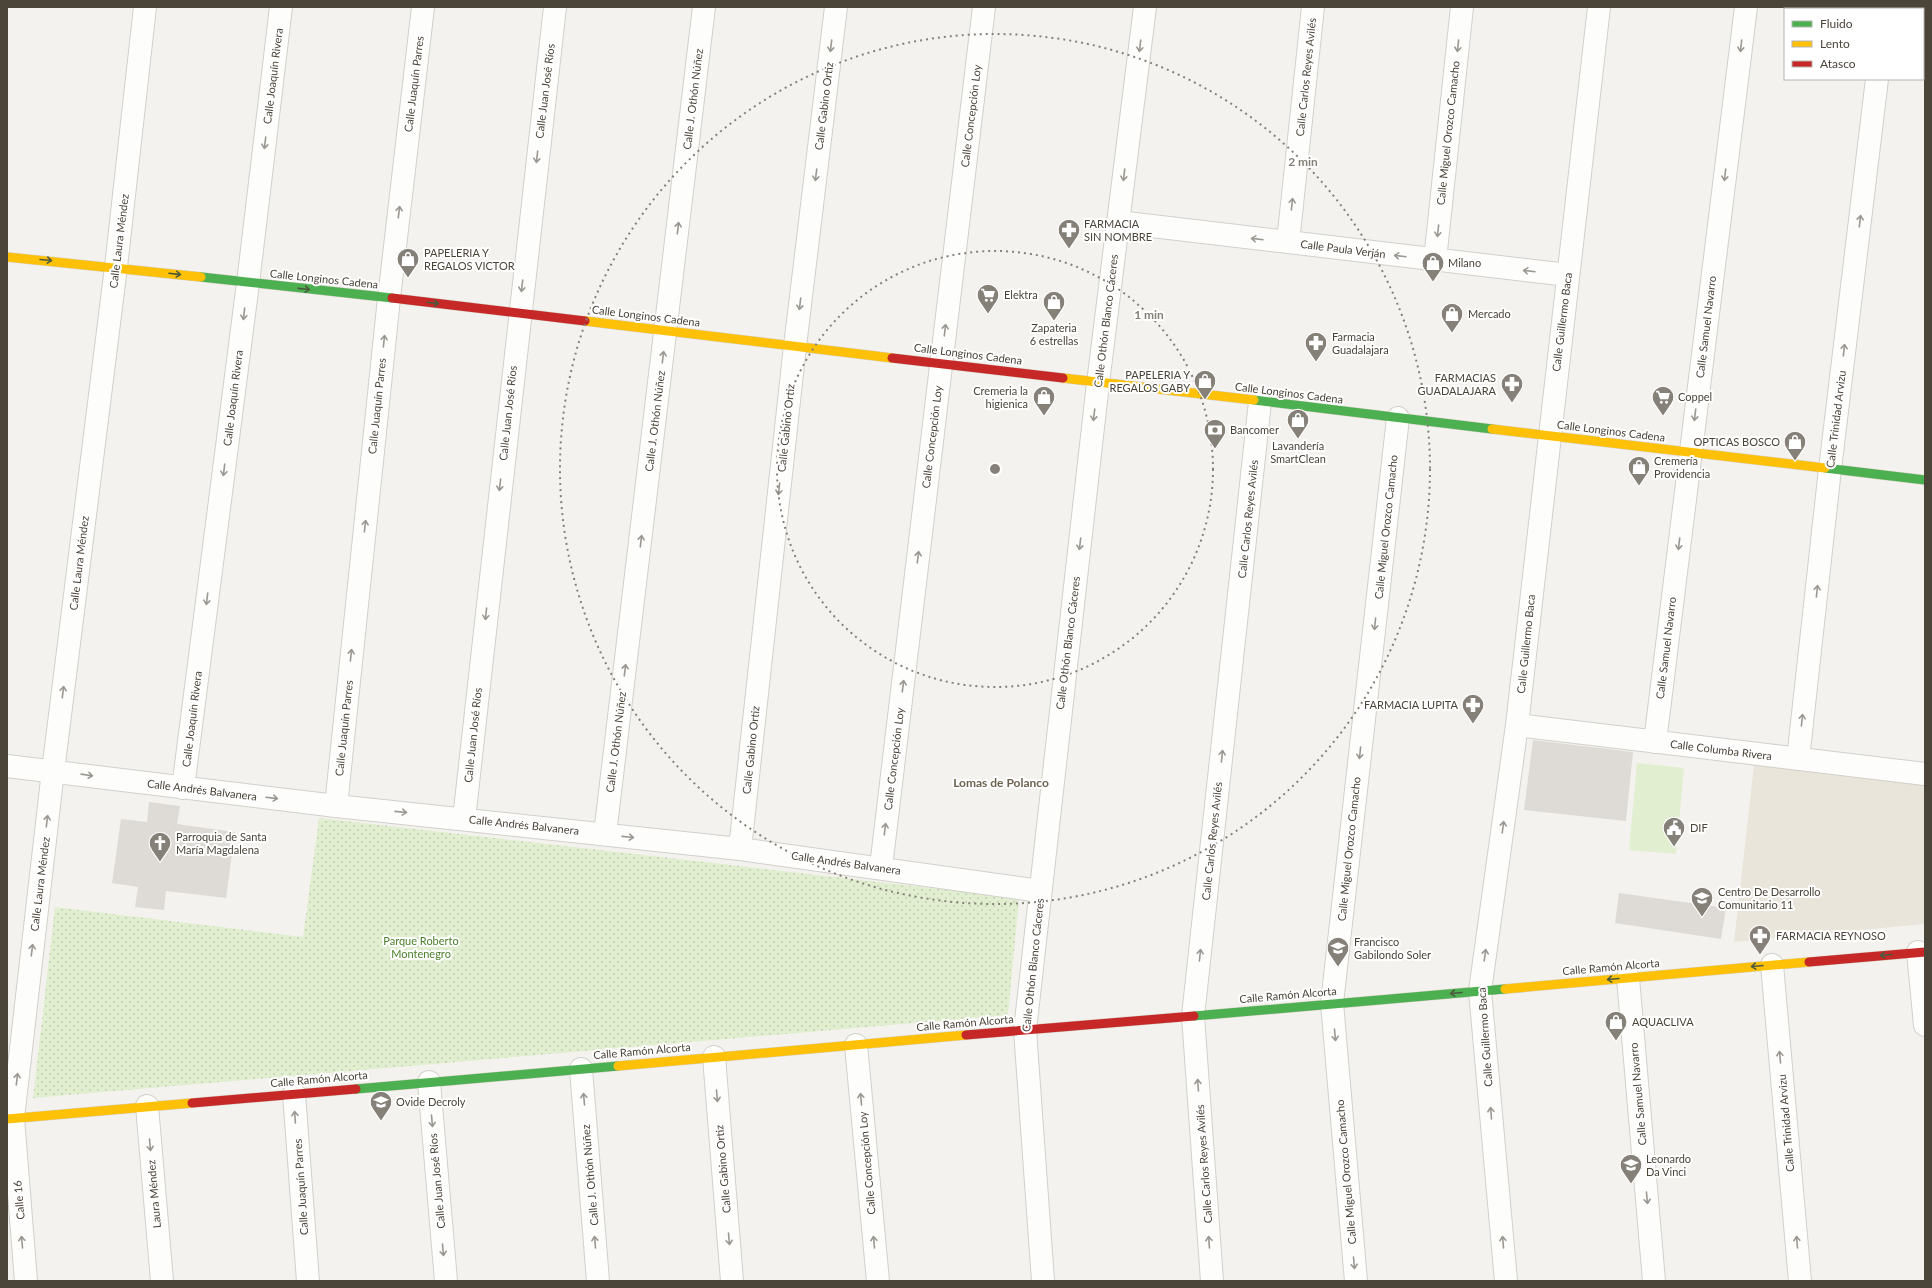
<svg xmlns="http://www.w3.org/2000/svg" width="1932" height="1288" font-family="Lato,sans-serif">
<style>
.education{fill:#eae5da}
.green{fill:#e1eecf}
.park{fill:url(#park-dots)}
.building{fill:#dedbd6}
.lines{fill:none;stroke-linecap:round;stroke-linejoin:round}
.street-casing{stroke:#d2d0cb;stroke-width:24}
.fast-casing{stroke:#d3cfc5;stroke-width:10}
.slow-casing{stroke:#d3cfc5;stroke-width:10}
.jam-casing{stroke:#d3cfc5;stroke-width:10}
.street{stroke:#fdfdfc;stroke-width:22}
.fast{stroke:#4caf50;stroke-width:9}
.slow{stroke:#ffc107;stroke-width:9}
.jam{stroke:#c62828;stroke-width:9}
.oneway{stroke:#9b9791}
.oneway2{stroke:#4b593e}
.ring{fill:none;stroke:#868178;stroke-width:2;stroke-dasharray:2 4}
.labels{text-anchor:middle;stroke-width:4;stroke-linejoin:round;paint-order:stroke}
.street-label{font-size:11px;fill:#4b4439;stroke:#fff}
.poi-label{font-size:11px;fill:#4b4439;stroke:#fff;text-anchor:start}
.park-label{font-size:11px;fill:#4a7f2a;stroke:#fff}
.neighbourhood-label{font-size:12px;font-weight:bold;fill:#6e6250;stroke:#fff}
.centre{fill:#868178;stroke:#fff;stroke-width:2}
.ring-label{font-size:12px;text-anchor:middle;font-weight:bold;fill:#868178;stroke:#fff;stroke-width:4;stroke-linejoin:round;paint-order:stroke}
</style>
<defs>
<pattern id="park-dots" width="8" height="8" patternUnits="userSpaceOnUse"><rect width="8" height="8" fill="#e1eecf"/><path d="M2 2h.1M6 6h.1" fill="none" stroke="#c3cdb2" stroke-width="1.8" stroke-linecap="round"/></pattern>
</defs>
<rect width="100%" height="100%" fill="#f4f2ee"/>
<path class="education" d="M1754,765l171,20v139l-191,18z"/>
<path class="green" d="M1637,763l47,5 -8,86 -47,-4z"/>
<path class="park" d="M319,818l700,80 -11,117 -975,83 22,-191 248,30z"/>
<path class="building" d="M1533,740l100,12 -7,69 -102,-11z
M149,802l31,4 -3,18 58,8 -9,66 -60,-7 -2,19 -29,-3 3,-20 -26,-4 9,-64 26,3z
M1619,893l107,15 -5,31 -106,-16z"/>
<g class="lines">
<g class="street-casing">
<path id="street" d="M1885,9l1,-2
M1118,222l450,53
M1288,242l25,-235
M1435,260l27,-253
M1517,725l408,49
M1655,742l91,-735
M1798,759l32,-290 47,-390
M7,766l329,40 404,43 300,42
M183,788l65,-505 33,-276
M336,806l53,-508 34,-291
M464,819l91,-812
M605,834l99,-827
M740,849l55,-503 41,-339
M881,867l103,-860
M1918,952l7,73
M1772,965l28,316
M1628,978l26,303
M856,1045l22,236
M714,1057l18,224
M581,1069l17,212
M429,1082l17,199
M294,1094l14,187
M147,1106l15,175
M26,1281l-13,-163 40,-347 63,-504 29,-260
M1043,1281l-18,-251 73,-647 47,-376
M1212,1281l-19,-265 67,-614
M1356,1281l-24,-278 66,-585
M1506,1281l-26,-290 37,-266 82,-718"/>
</g>
<g class="fast-casing">
<path id="fast" d="M201,277l191,21
M1254,400l238,29
M1825,468l100,12
M1194,1016l311,-27
M356,1089l262,-23"/>
</g>
<g class="slow-casing">
<path id="slow" d="M7,257l194,20
M585,321l307,37
M1063,378l191,22
M1492,429l333,39
M1505,989l304,-27
M618,1066l348,-31
M7,1119l185,-16"/>
</g>
<g class="jam-casing">
<path id="jam" d="M392,298l193,23
M892,358l171,20
M1809,962l116,-10
M966,1035l228,-19
M192,1103l164,-14"/>
</g>
<use href="#street" class="street"/>
<use href="#fast" class="fast"/>
<use href="#slow" class="slow"/>
<use href="#jam" class="jam"/>
</g>
<defs><path id="oneway-shaft" d="M-6 0H5M1.5-3L5.5 0L1.5 3" fill="none" stroke-width="1.6" stroke-linecap="round" stroke-linejoin="round"/></defs>
<g class="oneway">
<use href="#oneway-shaft" transform="translate(831 46) rotate(97)"/>
<use href="#oneway-shaft" transform="translate(1140 46) rotate(97)"/>
<use href="#oneway-shaft" transform="translate(1458 46) rotate(96)"/>
<use href="#oneway-shaft" transform="translate(1741 46) rotate(97)"/>
<use href="#oneway-shaft" transform="translate(265 143) rotate(97)"/>
<use href="#oneway-shaft" transform="translate(537 157) rotate(97)"/>
<use href="#oneway-shaft" transform="translate(816 175) rotate(97)"/>
<use href="#oneway-shaft" transform="translate(1124 175) rotate(97)"/>
<use href="#oneway-shaft" transform="translate(1725 175) rotate(97)"/>
<use href="#oneway-shaft" transform="translate(1292 204) rotate(-84)"/>
<use href="#oneway-shaft" transform="translate(399 212) rotate(-83)"/>
<use href="#oneway-shaft" transform="translate(1860 221) rotate(-83)"/>
<use href="#oneway-shaft" transform="translate(678 228) rotate(-83)"/>
<use href="#oneway-shaft" transform="translate(1438 231) rotate(96)"/>
<use href="#oneway-shaft" transform="translate(1257 239) rotate(-173)"/>
<use href="#oneway-shaft" transform="translate(1400 256) rotate(-173)"/>
<use href="#oneway-shaft" transform="translate(1529 271) rotate(-173)"/>
<use href="#oneway-shaft" transform="translate(522 286) rotate(97)"/>
<use href="#oneway-shaft" transform="translate(800 304) rotate(97)"/>
<use href="#oneway-shaft" transform="translate(244 314) rotate(97)"/>
<use href="#oneway-shaft" transform="translate(945 330) rotate(-83)"/>
<use href="#oneway-shaft" transform="translate(384 341) rotate(-84)"/>
<use href="#oneway-shaft" transform="translate(1844 350) rotate(-83)"/>
<use href="#oneway-shaft" transform="translate(663 357) rotate(-83)"/>
<use href="#oneway-shaft" transform="translate(1094 415) rotate(97)"/>
<use href="#oneway-shaft" transform="translate(1695 415) rotate(97)"/>
<use href="#oneway-shaft" transform="translate(224 470) rotate(97)"/>
<use href="#oneway-shaft" transform="translate(500 485) rotate(96)"/>
<use href="#oneway-shaft" transform="translate(779 489) rotate(96)"/>
<use href="#oneway-shaft" transform="translate(365 526) rotate(-84)"/>
<use href="#oneway-shaft" transform="translate(641 541) rotate(-83)"/>
<use href="#oneway-shaft" transform="translate(1080 544) rotate(97)"/>
<use href="#oneway-shaft" transform="translate(1679 544) rotate(97)"/>
<use href="#oneway-shaft" transform="translate(918 557) rotate(-83)"/>
<use href="#oneway-shaft" transform="translate(1817 591) rotate(-84)"/>
<use href="#oneway-shaft" transform="translate(207 599) rotate(97)"/>
<use href="#oneway-shaft" transform="translate(486 614) rotate(96)"/>
<use href="#oneway-shaft" transform="translate(1375 624) rotate(96)"/>
<use href="#oneway-shaft" transform="translate(351 655) rotate(-84)"/>
<use href="#oneway-shaft" transform="translate(625 670) rotate(-83)"/>
<use href="#oneway-shaft" transform="translate(903 686) rotate(-83)"/>
<use href="#oneway-shaft" transform="translate(63 692) rotate(-83)"/>
<use href="#oneway-shaft" transform="translate(1802 720) rotate(-84)"/>
<use href="#oneway-shaft" transform="translate(1360 753) rotate(96)"/>
<use href="#oneway-shaft" transform="translate(1222 756) rotate(-84)"/>
<use href="#oneway-shaft" transform="translate(87 775) rotate(8)"/>
<use href="#oneway-shaft" transform="translate(272 798) rotate(7)"/>
<use href="#oneway-shaft" transform="translate(401 812) rotate(6)"/>
<use href="#oneway-shaft" transform="translate(47 821) rotate(-83)"/>
<use href="#oneway-shaft" transform="translate(1503 827) rotate(-82)"/>
<use href="#oneway-shaft" transform="translate(885 829) rotate(-83)"/>
<use href="#oneway-shaft" transform="translate(628 837) rotate(6)"/>
<use href="#oneway-shaft" transform="translate(32 950) rotate(-83)"/>
<use href="#oneway-shaft" transform="translate(1200 955) rotate(-84)"/>
<use href="#oneway-shaft" transform="translate(1485 955) rotate(-82)"/>
<use href="#oneway-shaft" transform="translate(1335 1035) rotate(85)"/>
<use href="#oneway-shaft" transform="translate(1780 1057) rotate(-95)"/>
<use href="#oneway-shaft" transform="translate(17 1079) rotate(-83)"/>
<use href="#oneway-shaft" transform="translate(1198 1085) rotate(-94)"/>
<use href="#oneway-shaft" transform="translate(717 1096) rotate(85)"/>
<use href="#oneway-shaft" transform="translate(584 1099) rotate(-95)"/>
<use href="#oneway-shaft" transform="translate(861 1099) rotate(-95)"/>
<use href="#oneway-shaft" transform="translate(1491 1113) rotate(-95)"/>
<use href="#oneway-shaft" transform="translate(295 1117) rotate(-94)"/>
<use href="#oneway-shaft" transform="translate(432 1121) rotate(85)"/>
<use href="#oneway-shaft" transform="translate(150 1145) rotate(85)"/>
<use href="#oneway-shaft" transform="translate(1647 1198) rotate(85)"/>
<use href="#oneway-shaft" transform="translate(729 1239) rotate(85)"/>
<use href="#oneway-shaft" transform="translate(22 1242) rotate(-95)"/>
<use href="#oneway-shaft" transform="translate(595 1242) rotate(-95)"/>
<use href="#oneway-shaft" transform="translate(874 1242) rotate(-95)"/>
<use href="#oneway-shaft" transform="translate(1209 1242) rotate(-94)"/>
<use href="#oneway-shaft" transform="translate(1503 1242) rotate(-95)"/>
<use href="#oneway-shaft" transform="translate(1797 1242) rotate(-95)"/>
<use href="#oneway-shaft" transform="translate(443 1250) rotate(85)"/>
<use href="#oneway-shaft" transform="translate(1354 1263) rotate(85)"/>
</g>
<g class="oneway2">
<use href="#oneway-shaft" transform="translate(46 260) rotate(5)"/>
<use href="#oneway-shaft" transform="translate(175 274) rotate(7)"/>
<use href="#oneway-shaft" transform="translate(304 289) rotate(6)"/>
<use href="#oneway-shaft" transform="translate(433 303) rotate(7)"/>
<use href="#oneway-shaft" transform="translate(1886 955) rotate(175)"/>
<use href="#oneway-shaft" transform="translate(1757 966) rotate(175)"/>
<use href="#oneway-shaft" transform="translate(1613 979) rotate(175)"/>
<use href="#oneway-shaft" transform="translate(1456 993) rotate(175)"/>
</g>
<g class="ring">
<circle cx="995" cy="469" r="218"/>
<circle cx="995" cy="469" r="435"/>
</g>
<defs>
<g id="pharmacy-pin" transform="scale(1.15)"><path d="M0 17L-7.5 6A9.5 9.5 0 1 1 7.5 6Z" fill="#868178" stroke="#fff"/><path d="M-2-6h4v4h4v4h-4v4h-4v-4h-4v-4h4Z" fill="#fff"/></g>
<g id="shop-pin" transform="scale(1.15)"><path d="M0 17L-7.5 6A9.5 9.5 0 1 1 7.5 6Z" fill="#868178" stroke="#fff"/><path d="M-5-2.5h2.3a2.7 3.5 0 0 1 5.4 0H5L5.5 6h-11ZM-1.5-2.5h3a1.5 2.3 0 0 0-3 0Z" fill="#fff"/></g>
<g id="supermarket-pin" transform="scale(1.15)"><path d="M0 17L-7.5 6A9.5 9.5 0 1 1 7.5 6Z" fill="#868178" stroke="#fff"/><path d="M-6-5.5h2.5l.6 2H6L4.5 2H-2.5L-4.4-4H-6ZM-1.5 3.2a1.3 1.3 0 1 0 .1 0ZM3 3.2a1.3 1.3 0 1 0 .1 0Z" fill="#fff"/></g>
<g id="bank-pin" transform="scale(1.15)"><path d="M0 17L-7.5 6A9.5 9.5 0 1 1 7.5 6Z" fill="#868178" stroke="#fff"/><path d="M-6-4H6V4H-6ZM0-2.3a2.3 2.3 0 1 0 0 4.6a2.3 2.3 0 1 0 0-4.6Z" fill="#fff"/></g>
<g id="civic-pin" transform="scale(1.15)"><path d="M0 17L-7.5 6A9.5 9.5 0 1 1 7.5 6Z" fill="#868178" stroke="#fff"/><path d="M-.6-6.5H3V-4.5H.6V-3L4-1V1h2V6H-6V1h2V-1L-.6-3ZM-1.2 2.5V6h2.4V2.5Z" fill="#fff"/></g>
<g id="church-pin" transform="scale(1.15)"><path d="M0 17L-7.5 6A9.5 9.5 0 1 1 7.5 6Z" fill="#868178" stroke="#fff"/><path d="M-1.2-6h2.4v3.5h3.3v2.4h-3.3V6h-2.4V-.1h-3.3v-2.4h3.3Z" fill="#fff"/></g>
<g id="school-pin" transform="scale(1.15)"><path d="M0 17L-7.5 6A9.5 9.5 0 1 1 7.5 6Z" fill="#868178" stroke="#fff"/><path d="M0-5L7-2L0 1L-7-2ZM-4 1L0 2.5L4 1V4Q0 6-4 4Z" fill="#fff"/></g>
</defs>
<g fill-rule="evenodd">
<use href="#pharmacy-pin" x="1069" y="230"/>
<use href="#shop-pin" x="408" y="259"/>
<use href="#shop-pin" x="1433" y="263"/>
<use href="#supermarket-pin" x="988" y="295"/>
<use href="#shop-pin" x="1054" y="302"/>
<use href="#shop-pin" x="1452" y="314"/>
<use href="#pharmacy-pin" x="1316" y="343"/>
<use href="#shop-pin" x="1205" y="381"/>
<use href="#pharmacy-pin" x="1512" y="384"/>
<use href="#shop-pin" x="1044" y="397"/>
<use href="#supermarket-pin" x="1663" y="397"/>
<use href="#shop-pin" x="1298" y="420"/>
<use href="#bank-pin" x="1215" y="430"/>
<use href="#shop-pin" x="1795" y="442"/>
<use href="#shop-pin" x="1639" y="467"/>
<use href="#pharmacy-pin" x="1473" y="705"/>
<use href="#civic-pin" x="1674" y="828"/>
<use href="#church-pin" x="160" y="843"/>
<use href="#school-pin" x="1702" y="898"/>
<use href="#pharmacy-pin" x="1760" y="936"/>
<use href="#school-pin" x="1338" y="948"/>
<use href="#shop-pin" x="1616" y="1022"/>
<use href="#school-pin" x="381" y="1102"/>
<use href="#school-pin" x="1631" y="1165"/>
</g>
<g class="labels">
<g class="street-label">
<text transform="translate(273 76) rotate(-83)" y="4">Calle Joaquín Rivera</text>
<text transform="translate(1306 77) rotate(-84)" y="4">Calle Carlos Reyes Avilés</text>
<text transform="translate(414 84) rotate(-83)" y="4">Calle Juaquín Parres</text>
<text transform="translate(545 91) rotate(-83)" y="4">Calle Juan José Ríos</text>
<text transform="translate(693 99) rotate(-83)" y="4">Calle J. Othón Núñez</text>
<text transform="translate(824 106) rotate(-83)" y="4">Calle Gabino Ortiz</text>
<text transform="translate(971 116) rotate(-83)" y="4">Calle Concepción Loy</text>
<text transform="translate(1448 133) rotate(-84)" y="4">Calle Miguel Orozco Camacho</text>
<text transform="translate(119 241) rotate(-83)" y="4">Calle Laura Méndez</text>
<text transform="translate(1343 249) rotate(7)" y="4">Calle Paula Verján</text>
<text transform="translate(324 279) rotate(6)" y="4">Calle Longinos Cadena</text>
<text transform="translate(646 316) rotate(7)" y="4">Calle Longinos Cadena</text>
<text transform="translate(1106 321) rotate(-83)" y="4">Calle Othón Blanco Cáceres</text>
<text transform="translate(1562 322) rotate(-83)" y="4">Calle Guillermo Baca</text>
<text transform="translate(1706 327) rotate(-83)" y="4">Calle Samuel Navarro</text>
<text transform="translate(968 354) rotate(7)" y="4">Calle Longinos Cadena</text>
<text transform="translate(1289 393) rotate(7)" y="4">Calle Longinos Cadena</text>
<text transform="translate(233 398) rotate(-83)" y="4">Calle Joaquín Rivera</text>
<text transform="translate(377 406) rotate(-84)" y="4">Calle Juaquín Parres</text>
<text transform="translate(508 413) rotate(-84)" y="4">Calle Juan José Ríos</text>
<text transform="translate(1836 419) rotate(-83)" y="4">Calle Trinidad Arvizu</text>
<text transform="translate(655 421) rotate(-83)" y="4">Calle J. Othón Núñez</text>
<text transform="translate(786 428) rotate(-84)" y="4">Calle Gabino Ortiz</text>
<text transform="translate(1611 431) rotate(7)" y="4">Calle Longinos Cadena</text>
<text transform="translate(932 437) rotate(-83)" y="4">Calle Concepción Loy</text>
<text transform="translate(1248 519) rotate(-84)" y="4">Calle Carlos Reyes Avilés</text>
<text transform="translate(1386 527) rotate(-84)" y="4">Calle Miguel Orozco Camacho</text>
<text transform="translate(79 563) rotate(-83)" y="4">Calle Laura Méndez</text>
<text transform="translate(1068 643) rotate(-83)" y="4">Calle Othón Blanco Cáceres</text>
<text transform="translate(1526 644) rotate(-84)" y="4">Calle Guillermo Baca</text>
<text transform="translate(1666 648) rotate(-83)" y="4">Calle Samuel Navarro</text>
<text transform="translate(192 719) rotate(-83)" y="4">Calle Joaquín Rivera</text>
<text transform="translate(344 728) rotate(-84)" y="4">Calle Juaquín Parres</text>
<text transform="translate(473 735) rotate(-84)" y="4">Calle Juan José Ríos</text>
<text transform="translate(616 742) rotate(-83)" y="4">Calle J. Othón Núñez</text>
<text transform="translate(751 750) rotate(-84)" y="4">Calle Gabino Ortiz</text>
<text transform="translate(1721 750) rotate(7)" y="4">Calle Columba Rivera</text>
<text transform="translate(894 759) rotate(-83)" y="4">Calle Concepción Loy</text>
<text transform="translate(202 790) rotate(7)" y="4">Calle Andrés Balvanera</text>
<text transform="translate(524 825) rotate(6)" y="4">Calle Andrés Balvanera</text>
<text transform="translate(1212 841) rotate(-84)" y="4">Calle Carlos Reyes Avilés</text>
<text transform="translate(1349 849) rotate(-84)" y="4">Calle Miguel Orozco Camacho</text>
<text transform="translate(846 863) rotate(8)" y="4">Calle Andrés Balvanera</text>
<text transform="translate(40 884) rotate(-83)" y="4">Calle Laura Méndez</text>
<text transform="translate(1033 965) rotate(-84)" y="4">Calle Othón Blanco Cáceres</text>
<text transform="translate(1611 967) rotate(-5)" y="4">Calle Ramón Alcorta</text>
<text transform="translate(1288 995) rotate(-5)" y="4">Calle Ramón Alcorta</text>
<text transform="translate(965 1023) rotate(-5)" y="4">Calle Ramón Alcorta</text>
<text transform="translate(1485 1037) rotate(-94)" y="4">Calle Guillermo Baca</text>
<text transform="translate(642 1051) rotate(-5)" y="4">Calle Ramón Alcorta</text>
<text transform="translate(319 1079) rotate(-5)" y="4">Calle Ramón Alcorta</text>
<text transform="translate(1638 1094) rotate(-95)" y="4">Calle Samuel Navarro</text>
<text transform="translate(1786 1123) rotate(-95)" y="4">Calle Trinidad Arvizu</text>
<text transform="translate(867 1163) rotate(-95)" y="4">Calle Concepción Loy</text>
<text transform="translate(1204 1164) rotate(-94)" y="4">Calle Carlos Reyes Avilés</text>
<text transform="translate(723 1169) rotate(-95)" y="4">Calle Gabino Ortiz</text>
<text transform="translate(1346 1172) rotate(-95)" y="4">Calle Miguel Orozco Camacho</text>
<text transform="translate(590 1175) rotate(-95)" y="4">Calle J. Othón Núñez</text>
<text transform="translate(437 1181) rotate(-95)" y="4">Calle Juan José Ríos</text>
<text transform="translate(301 1187) rotate(-94)" y="4">Calle Juaquín Parres</text>
<text transform="translate(154 1194) rotate(-95)" y="4">Laura Méndez</text>
<text transform="translate(19 1200) rotate(-95)" y="4">Calle 16</text>
</g>
<g class="poi-label">
<text x="1084" y="228">FARMACIA<tspan x="1084" dy="13">SIN NOMBRE</tspan></text>
<text x="424" y="257">PAPELERIA Y<tspan x="424" dy="13">REGALOS VICTOR</tspan></text>
<text x="1448" y="267">Milano</text>
<text x="1004" y="299">Elektra</text>
<text x="1468" y="318">Mercado</text>
<text x="1054" y="332" text-anchor="middle">Zapateria<tspan x="1054" dy="13">6 estrellas</tspan></text>
<text x="1332" y="341">Farmacia<tspan x="1332" dy="13">Guadalajara</tspan></text>
<text x="1190" y="379" text-anchor="end">PAPELERIA Y<tspan x="1190" dy="13">REGALOS GABY</tspan></text>
<text x="1496" y="382" text-anchor="end">FARMACIAS<tspan x="1496" dy="13">GUADALAJARA</tspan></text>
<text x="1028" y="395" text-anchor="end">Cremeria la<tspan x="1028" dy="13">higienica</tspan></text>
<text x="1678" y="401">Coppel</text>
<text x="1230" y="434">Bancomer</text>
<text x="1780" y="446" text-anchor="end">OPTICAS BOSCO</text>
<text x="1298" y="450" text-anchor="middle">Lavandería<tspan x="1298" dy="13">SmartClean</tspan></text>
<text x="1654" y="465">Cremería<tspan x="1654" dy="13">Providencia</tspan></text>
<text x="1458" y="709" text-anchor="end">FARMACIA LUPITA</text>
<text x="1690" y="832">DIF</text>
<text x="176" y="841">Parroquia de Santa<tspan x="176" dy="13">María Magdalena</tspan></text>
<text x="1718" y="896">Centro De Desarrollo<tspan x="1718" dy="13">Comunitario 11</tspan></text>
<text x="1776" y="940">FARMACIA REYNOSO</text>
<text x="1354" y="946">Francisco<tspan x="1354" dy="13">Gabilondo Soler</tspan></text>
<text x="1632" y="1026">AQUACLIVA</text>
<text x="396" y="1106">Ovide Decroly</text>
<text x="1646" y="1163">Leonardo<tspan x="1646" dy="13">Da Vinci</tspan></text>
</g>
<g class="park-label">
<text x="421" y="945">Parque Roberto<tspan x="421" dy="13">Montenegro</tspan></text>
</g>
<g class="neighbourhood-label">
<text x="1001" y="787">Lomas de Polanco</text>
</g>
</g>
<circle cx="995" cy="469" r="6" class="centre"/>
<g class="ring-label">
<text x="1303" y="166">2 min</text>
<text x="1149" y="319">1 min</text>
</g>
<rect width="1932" height="1288" fill="none" stroke="#4b4439" stroke-width="16"/>
<rect x="1784" y="8" width="140" height="72" fill="#ffffff" stroke="#b7b4b0"/>
<rect x="1792" y="21" width="20" height="6" fill="#4caf50" stroke="#b7b4b0"/>
<text x="1820" y="28" font-size="12" fill="#4b4439">Fluido</text>
<rect x="1792" y="41" width="20" height="6" fill="#ffc107" stroke="#b7b4b0"/>
<text x="1820" y="48" font-size="12" fill="#4b4439">Lento</text>
<rect x="1792" y="61" width="20" height="6" fill="#c62828" stroke="#b7b4b0"/>
<text x="1820" y="68" font-size="12" fill="#4b4439">Atasco</text>
</svg>
